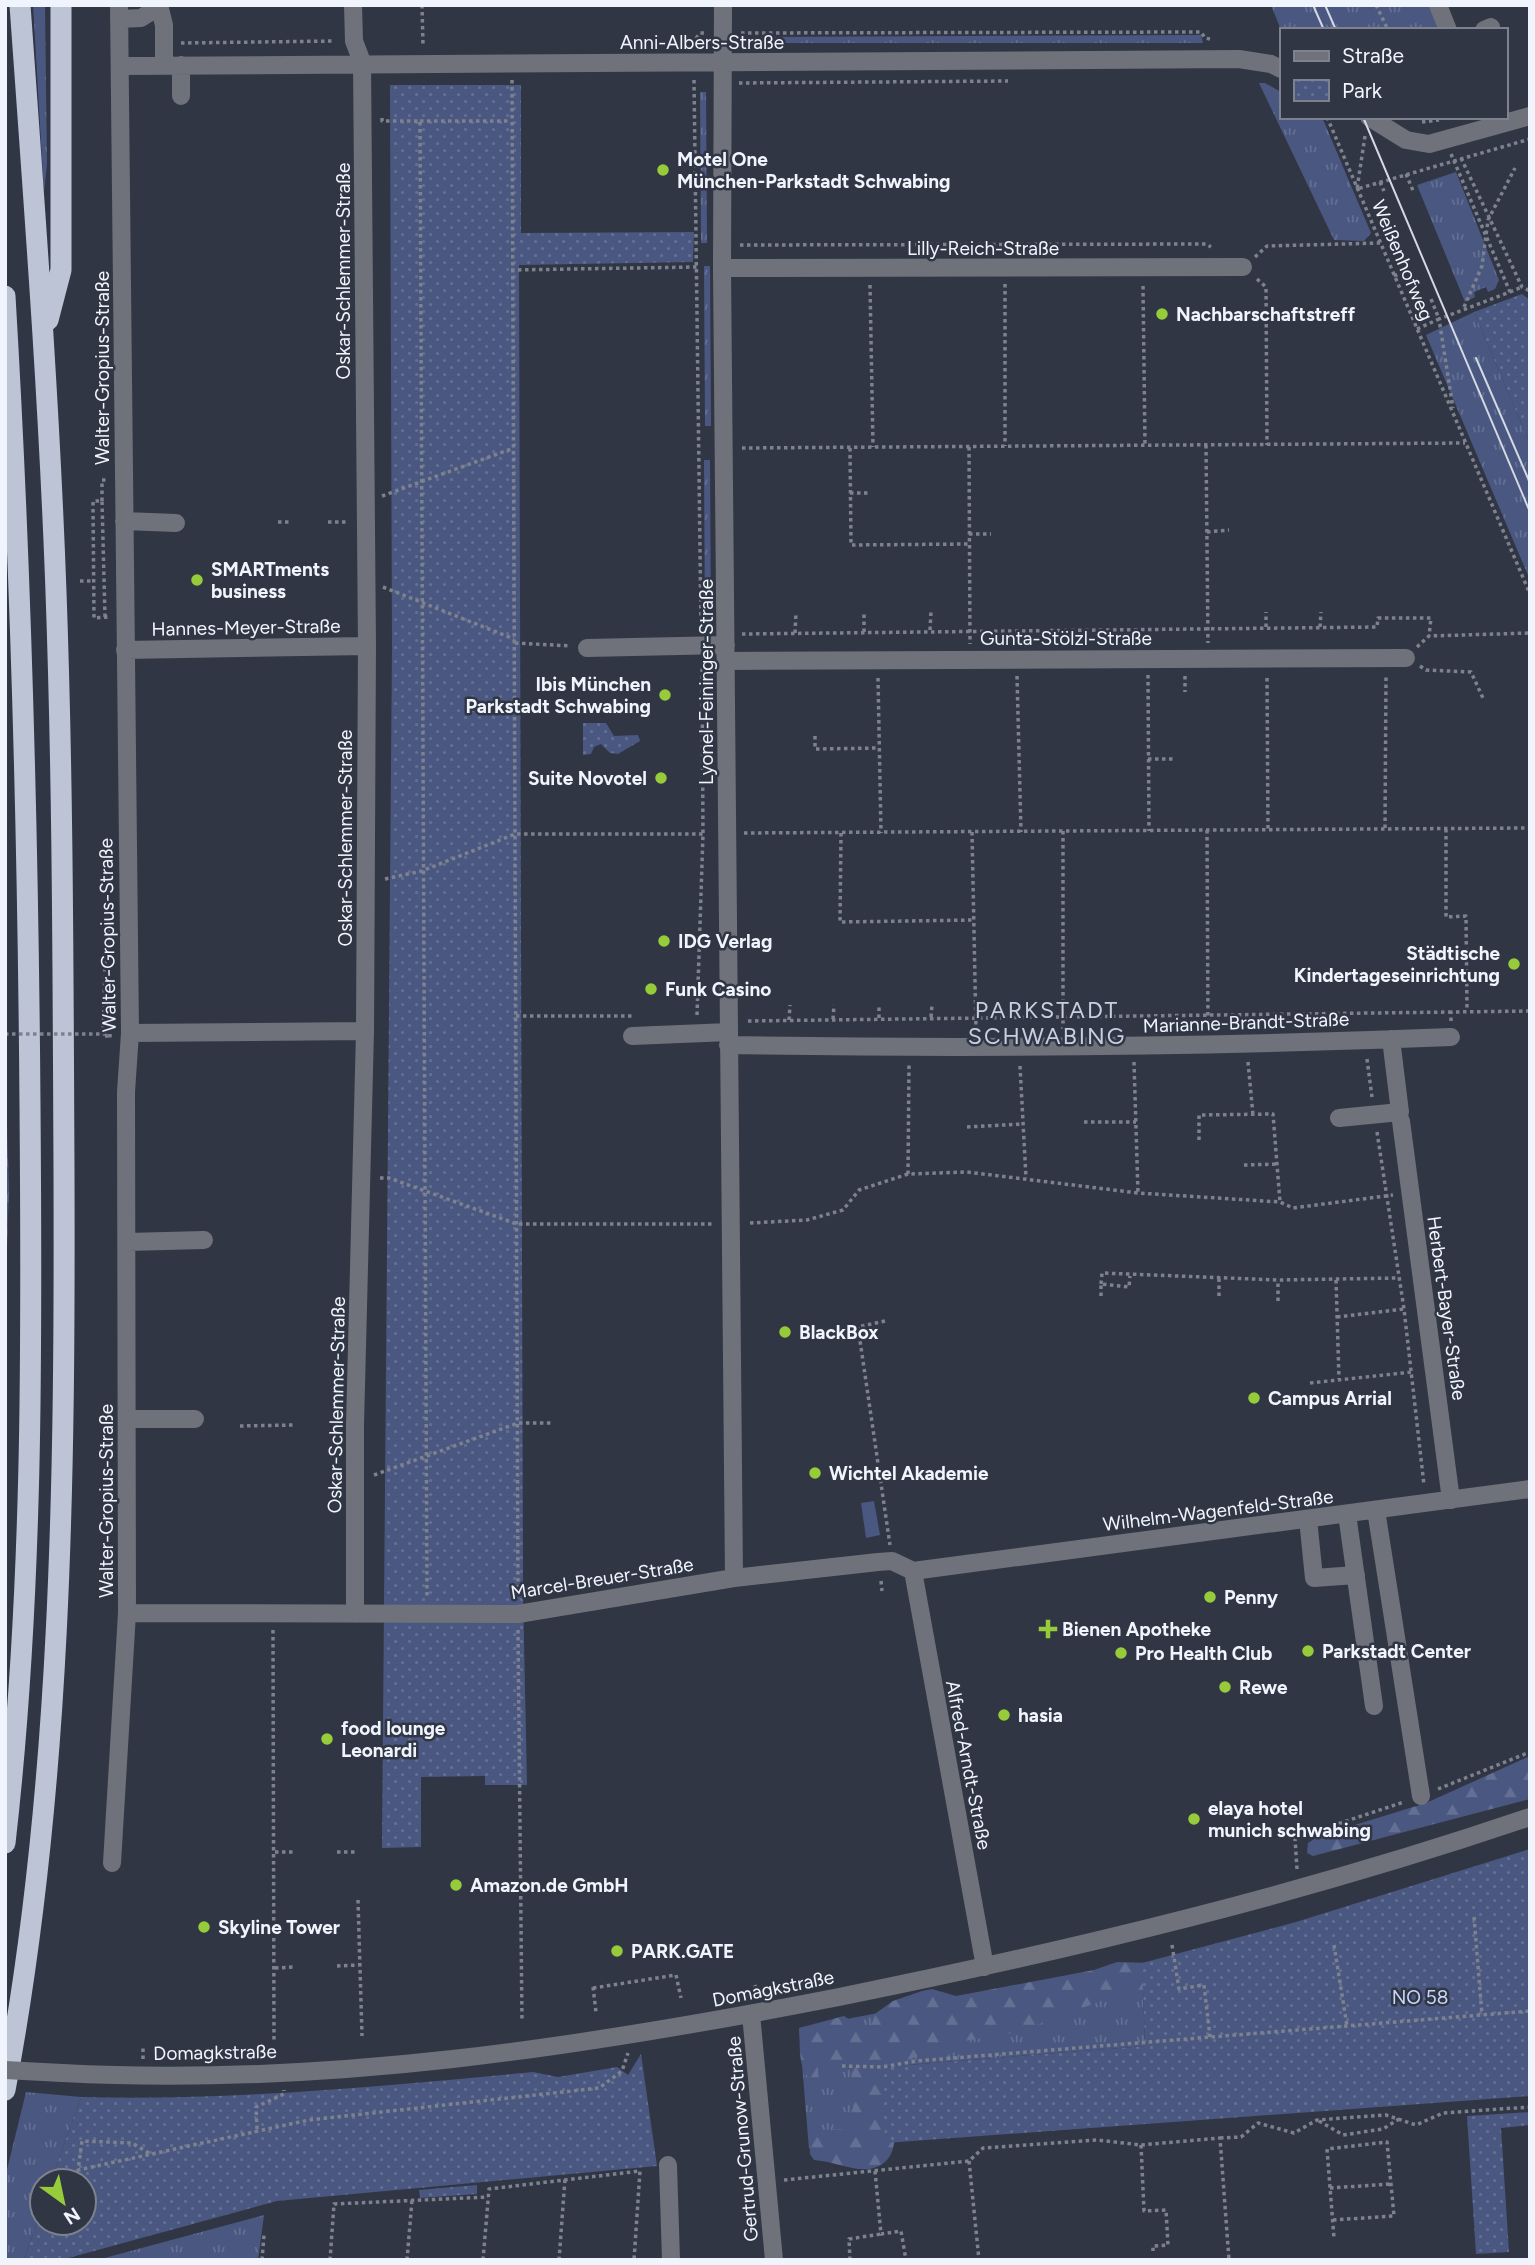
<svg xmlns="http://www.w3.org/2000/svg" width="1535" height="2265" font-family="Figtree,sans-serif">
<style>
.grass{fill:url(#grass-tufts)}
.forest{fill:url(#forest-firs)}
.park{fill:url(#park-dots)}
.pitch{fill:#4a5780}
.lines{fill:none;stroke-linecap:round;stroke-linejoin:round}
.path{stroke:#7d828e;stroke-width:3.5;stroke-dasharray:3.5 3.5;stroke-linecap:butt}
.minor{stroke:#6f727a;stroke-width:18}
.highway{stroke:#bdc4d6;stroke-width:21}
.tram{stroke:#d4d8e2;stroke-width:2}
.path-bridge{stroke:#7d828e;stroke-width:3.5;stroke-dasharray:3.5 3.5;stroke-linecap:butt}
.minor-bridge{stroke:#6f727a;stroke-width:18}
.poi-dot{fill:#96cc39;stroke:#313645;stroke-width:2.5}
.labels{text-anchor:middle;stroke-width:5;stroke-linejoin:round;paint-order:stroke}
.street-label{font-size:19px;fill:#f0f4fd;stroke:#313645}
.poi-label{font-size:19px;font-weight:bold;fill:#f0f4fd;stroke:#313645;text-anchor:start}
.park-label{font-size:19px;fill:#c8d6fc;stroke:#313645}
.quarter-label{font-size:23px;letter-spacing:2px;fill:#c8cfe1;stroke:#313645}
</style>
<defs>
<pattern id="grass-tufts" width="24" height="20" patternUnits="userSpaceOnUse" patternTransform="scale(1.75)"><rect width="24" height="20" fill="#4a5780"/><path d="M3 7l-1-3M5 7V3M7 7l1-3M15 17l-1-3M17 17v-4M19 17l1-3" fill="none" stroke="#647093"/></pattern>
<pattern id="forest-firs" width="22" height="20" patternUnits="userSpaceOnUse" patternTransform="scale(1.75)"><rect width="22" height="20" fill="#4a5780"/><path d="M5 1l3.5 6h-7zM16 11l3.5 6h-7z" fill="#647093"/></pattern>
<pattern id="park-dots" width="8" height="8" patternUnits="userSpaceOnUse" patternTransform="scale(1.75)"><rect width="8" height="8" fill="#4a5780"/><path d="M2 2h.1M6 6h.1" fill="none" stroke="#647093" stroke-width="1.8" stroke-linecap="round"/></pattern>
</defs>
<rect width="100%" height="100%" fill="#313645"/>
<path class="grass" d="M33,5h12l2,159 -3,28z
M1271,5h162l11,25h-163z
M1201,35l2,8h-433v6h-16v-12z
M1259,83h6l16,9v25h41l49,116 -7,8 -30,-1z
M700,92h6l1,151h-6z
M1456,172l43,108 -4,9 -7,3 -2,-5 -12,5 1,5 -10,5 -48,-117z
M704,266h6l1,160h-6z
M1474,312l56,132v136l-104,-245z
M704,460h6l1,171h-6z
M1142,1963l3,83 -263,21 3,76 -76,6 -10,-121z
M26,2092l55,5 -30,84h-9v27l-18,52h-19v-82z
M264,2215l-6,45h-161z"/>
<path class="forest" d="M5,1065l4,123 -4,121z
M1530,1756v43l-217,57 -6,-3 1,-10 11,-7 107,-33z
M1117,1962l34,1 -6,28 -25,3 -106,39 -87,14 -11,10 -34,10c4,27 33,95 -13,102 -16,2 -38,-8 -55,-9l-4,-6 -1,-37 5,-3 6,4 1,12 33,-1 -3,-63 -33,2 1,17c-23,-10 -18,-35 -20,-57l45,-12 20,13 8,-6 4,-10 17,-12 29,-10 10,-2 24,7 138,-26z"/>
<path class="park" d="M390,85h131v148l173,-1 -1,30 -174,3 4,1326 4,194h-42v-9l-64,1v70l-39,1 10,-1199z
M1522,294l8,6v144l-56,-132z
M583,723h23l8,13 24,-1 2,6 -22,13 -8,-1 -9,-9 -7,3 -3,7 -8,1z
M1530,1849v247l-645,47 -3,-76 263,-21 -3,-83 154,-41z
M641,2054l16,112 -380,35 -216,59h-37l18,-52v15h42v-42h-33l30,-84c151,4 301,-11 452,-25l25,5 59,-10 11,8z
M1530,2112v13l-29,3 8,124 -33,2 -9,-138z
M477,2185v9l-57,4 -1,-8z"/>
<path class="pitch" d="M874,1501l6,34 -14,3 -5,-35z"/>
<g class="lines">
<path class="path" d="M422,5l1,40
M1376,5l12,25
M741,33l460,-1 4,6 5,1
M181,43l154,-2
M692,44l8,-11h6
M512,80l6,1515
M694,80l7,549
M739,83l269,-2
M1327,117l203,477
M382,118v3h38l7,1477
M420,121h91
M1422,122l17,-2
M1365,136l-8,53 173,-50
M1451,154l59,138 -71,27 14,89
M1461,158l61,129 8,4
M1406,174l8,19
M1380,182l4,9
M740,245l466,-1 5,3
M1255,257l12,-11 113,-3
M511,270l186,-3
M1394,276l10,-4
M1257,279l9,8 1,158
M1005,284v162
M870,285l3,162
M1143,286l2,159
M1510,292l12,-5
M1464,307l18,-41 6,-46 27,-52
M1417,329l22,-10 -8,-20
M1206,445l2,198
M969,447l1,197
M742,448l723,-5
M850,448l1,97 118,-1
M850,493h18
M382,496l129,-47
M102,501v-21h6
M278,522h11
M328,522h19
M1207,532l22,-2
M969,534h22
M80,581h14
M383,587l131,52
M105,617l-3,-116h-9l1,117 15,-1
M1266,627v-15
M1320,627l1,-15
M930,630l1,-19
M864,632v-21
M795,633l1,-21
M742,634l635,-7 1,-9h53l-2,18
M515,643l56,3
M1417,647l12,-11 101,-3
M1420,666l6,4 45,2 12,26
M1148,675l1,156
M1017,676l4,156
M1185,676v16
M878,678l3,155
M1267,678l1,151
M815,736v13l64,-1
M1148,759h25
M1385,828l1,-151
M1446,829v88l20,-1 1,95
M1207,830l1,197
M1063,831v198
M972,832l4,198
M744,833l786,-5
M841,833l-1,89 134,-2
M385,879l37,-8 93,-37h190
M110,930h-4l-3,106h9
M697,1015l6,-181 -1,-169
M516,1016h118
M931,1017l1,-12
M879,1018v-13
M833,1019l1,-14
M789,1020l1,-15
M748,1021l703,-9
M1451,1021v-9l79,-1
M1367,1059l5,38
M1134,1062l4,131
M1248,1062l5,53
M1020,1066l6,112
M1084,1122h52
M967,1127l55,-3
M1377,1132l27,177 20,176
M1199,1140v-25l74,-1 7,88
M1244,1165l34,-1
M908,1174l1,-110
M380,1178h9l128,46h197
M750,1223l57,-3 36,-10 16,-20 49,-16 59,-2 171,21 142,9 13,6 100,-13
M1336,1280l3,99
M1101,1284l1,-11 176,7 121,-2
M1101,1296v-12l28,3 1,-11
M1219,1296v-19
M1278,1301v-21
M1337,1317l67,-8
M885,1321l-27,6 32,218
M1310,1383l102,-11
M240,1426l55,-1
M374,1475l144,-52h34
M881,1581l1,10
M273,1630l1,412
M518,1630l4,392
M1438,1789l92,-37
M275,1852h19
M337,1852h20
M1297,1869l-2,-31 109,-36
M358,1900l4,136
M1474,1917l8,98
M1172,1945l7,44 25,-4 6,52
M1334,1945l13,81
M337,1966l22,-1
M275,1968l19,-1
M676,1975l5,23
M755,1985l3,11
M593,1987l3,25
M593,1988l83,-13
M143,2059v-12
M842,2066l40,1 35,-6 613,-50
M1319,2121l24,14 40,-6 16,-10
M257,2129l-1,-22 28,-13v-4
M1220,2138l21,-1 17,-14 36,10 23,-13 69,-5 30,10 27,-12 87,-6
M1141,2145l3,66 22,-1 2,35 -15,1v5
M149,2153l-17,-10 -50,-2 -4,29 231,-50 290,-32 23,-17 6,-18
M969,2161l10,99
M875,2171l6,63 20,-3 5,29
M784,2180l185,-19 14,-13 114,-8 44,5 79,-7 9,122
M1330,2188l61,-4
M1333,2220l61,-4 -7,-74 -60,7 7,89
M262,2260l2,-25
M330,2260l4,-56 154,-7
M407,2260l5,-60
M483,2260l6,-71 151,-18 -6,89
M559,2260l6,-81
M850,2260l-1,-21 32,-5"/>
<path class="minor" d="M159,5l5,20v41
M353,5l1,36 8,21 5,584 -2,385 -10,394v189
M723,5l-1,263 12,1310
M1438,5l10,25
M119,19l22,-1 11,-7 1,-6
M1484,30l7,-3
M181,65v31
M121,66l1118,-7 32,5 10,5
M1369,117l37,23 23,4 101,-28
M722,268l521,-1
M124,521l52,2
M587,648l139,-3
M125,650l242,-4
M726,661l680,-3
M130,1033l235,-2
M632,1036l97,-4
M728,1045c241,4 482,2 723,-8
M1339,1118l61,-6 -9,-73
M1401,1121l50,379
M127,1242l77,-2
M127,1419h68
M1376,1510l45,286
M1347,1514l27,192
M1308,1519l6,59 42,-3
M913,1571l617,-82
M913,1571l72,396
M127,1613l391,1 216,-36 144,-16 14,-1 21,10
M112,1863l15,-250 -1,-521 4,-59 -11,-1028
M751,2014l23,246
M62,2073c262,14 521,-26 777,-76 233,-47 465,-103 691,-180
M668,2165l3,95"/>
<path class="highway" d="M5,296c16,269 23,539 25,809 2,245 3,494 -25,738
M48,320l13,-50v-265
M5,2090c57,-303 60,-614 59,-921 -1,-192 -1,-384 -8,-577 -7,-196 -22,-391 -36,-587"/>
<path class="tram" d="M1313,5l11,25
M1325,5l11,25
M1363,117l167,395
M1476,358l54,125"/>
<path class="path-bridge" d="M5,1034h105v6"/>
<path class="minor-bridge" d="M5,2070l57,3"/>
</g>
<g class="poi-dot">
<circle cx="663" cy="170" r="7"/>
<circle cx="1162" cy="314" r="7"/>
<circle cx="197" cy="580" r="7"/>
<circle cx="665" cy="695" r="7"/>
<circle cx="661" cy="778" r="7"/>
<circle cx="664" cy="941" r="7"/>
<circle cx="1514" cy="964" r="7"/>
<circle cx="651" cy="989" r="7"/>
<circle cx="785" cy="1332" r="7"/>
<circle cx="1254" cy="1398" r="7"/>
<circle cx="815" cy="1473" r="7"/>
<circle cx="1210" cy="1597" r="7"/>
<path d="M1044.5 1618.5h7v7h7v7h-7v7h-7v-7h-7v-7h7z"/>
<circle cx="1308" cy="1651" r="7"/>
<circle cx="1121" cy="1653" r="7"/>
<circle cx="1225" cy="1687" r="7"/>
<circle cx="1004" cy="1715" r="7"/>
<circle cx="327" cy="1739" r="7"/>
<circle cx="1194" cy="1819" r="7"/>
<circle cx="456" cy="1885" r="7"/>
<circle cx="204" cy="1927" r="7"/>
<circle cx="617" cy="1951" r="7"/>
</g>
<g class="labels">
<g class="street-label">
<text x="702" y="49">Anni-Albers-Straße</text>
<text x="983" y="255">Lilly-Reich-Straße</text>
<text transform="translate(1403 260) rotate(67)" y="7">Weißenhofweg</text>
<text transform="translate(343 271) rotate(-90)" y="7">Oskar-Schlemmer-Straße</text>
<text transform="translate(102 368) rotate(-90)" y="7">Walter-Gropius-Straße</text>
<text transform="translate(246 627) rotate(-1)" y="7">Hannes-Meyer-Straße</text>
<text x="1066" y="645">Gunta-Stölzl-Straße</text>
<text transform="translate(706 682) rotate(-90)" y="7">Lyonel-Feininger-Straße</text>
<text transform="translate(345 838) rotate(-90)" y="7">Oskar-Schlemmer-Straße</text>
<text transform="translate(107 935) rotate(-91)" y="7">Walter-Gropius-Straße</text>
<text transform="translate(1246 1022) rotate(-2)" y="7">Marianne-Brandt-Straße</text>
<text transform="translate(1447 1308) rotate(82)" y="7">Herbert-Bayer-Straße</text>
<text transform="translate(336 1405) rotate(-89)" y="7">Oskar-Schlemmer-Straße</text>
<text transform="translate(106 1501) rotate(-90)" y="7">Walter-Gropius-Straße</text>
<text transform="translate(1218 1510) rotate(-7)" y="7">Wilhelm-Wagenfeld-Straße</text>
<text transform="translate(602 1578) rotate(-9)" y="7">Marcel-Breuer-Straße</text>
<text transform="translate(969 1765) rotate(79)" y="7">Alfred-Arndt-Straße</text>
<text transform="translate(773 1988) rotate(-11)" y="7">Domagkstraße</text>
<text transform="translate(215 2052) rotate(-1)" y="7">Domagkstraße</text>
<text transform="translate(742 2139) rotate(-95)" y="7">Gertrud-Grunow-Straße</text>
</g>
<g class="poi-label">
<text x="677" y="166">Motel One<tspan x="677" dy="22">München-Parkstadt Schwabing</tspan></text>
<text x="1176" y="321">Nachbarschaftstreff</text>
<text x="211" y="576">SMARTments<tspan x="211" dy="22">business</tspan></text>
<text x="651" y="691" text-anchor="end">Ibis München<tspan x="651" dy="22">Parkstadt Schwabing</tspan></text>
<text x="647" y="785" text-anchor="end">Suite Novotel</text>
<text x="678" y="948">IDG Verlag</text>
<text x="1500" y="960" text-anchor="end">Städtische<tspan x="1500" dy="22">Kindertageseinrichtung</tspan></text>
<text x="665" y="996">Funk Casino</text>
<text x="799" y="1339">BlackBox</text>
<text x="1268" y="1405">Campus Arrial</text>
<text x="829" y="1480">Wichtel Akademie</text>
<text x="1224" y="1604">Penny</text>
<text x="1062" y="1636">Bienen Apotheke</text>
<text x="1322" y="1658">Parkstadt Center</text>
<text x="1135" y="1660">Pro Health Club</text>
<text x="1239" y="1694">Rewe</text>
<text x="1018" y="1722">hasia</text>
<text x="341" y="1735">food lounge<tspan x="341" dy="22">Leonardi</tspan></text>
<text x="1208" y="1815">elaya hotel<tspan x="1208" dy="22">munich schwabing</tspan></text>
<text x="470" y="1892">Amazon.de GmbH</text>
<text x="218" y="1934">Skyline Tower</text>
<text x="631" y="1958">PARK.GATE</text>
</g>
<g class="park-label">
<text x="1420" y="2004">NO 58</text>
</g>
<g class="quarter-label">
<text x="1047" y="1018">PARKSTADT<tspan x="1047" dy="26">SCHWABING</tspan></text>
</g>
</g>
<rect width="1535" height="2265" fill="none" stroke="#f0f4fd" stroke-width="14"/>
<rect x="1280" y="28" width="228" height="91" fill="#313645" stroke="#7d828f" stroke-width="2"/>
<rect x="1294" y="51" width="35" height="10" fill="#6f727a" stroke="#7d828f" stroke-width="2"/>
<text x="1342" y="63" font-size="21" fill="#f0f4fd">Straße</text>
<rect x="1294" y="80" width="35" height="21" fill="url(#park-dots)" stroke="#7d828f" stroke-width="2"/>
<text x="1342" y="98" font-size="21" fill="#f0f4fd">Park</text>
<g transform="translate(63 2202) rotate(147)"><circle r="33" fill="#313645" stroke="#7d828f" stroke-width="2"/>
<path d="M0-5L12 26L0 18L-12 26Z" fill="#96cc39"/>
<text y="-10" font-size="19" font-weight="bold" text-anchor="middle" fill="#f0f4fd">N</text>
</g>
</svg>
